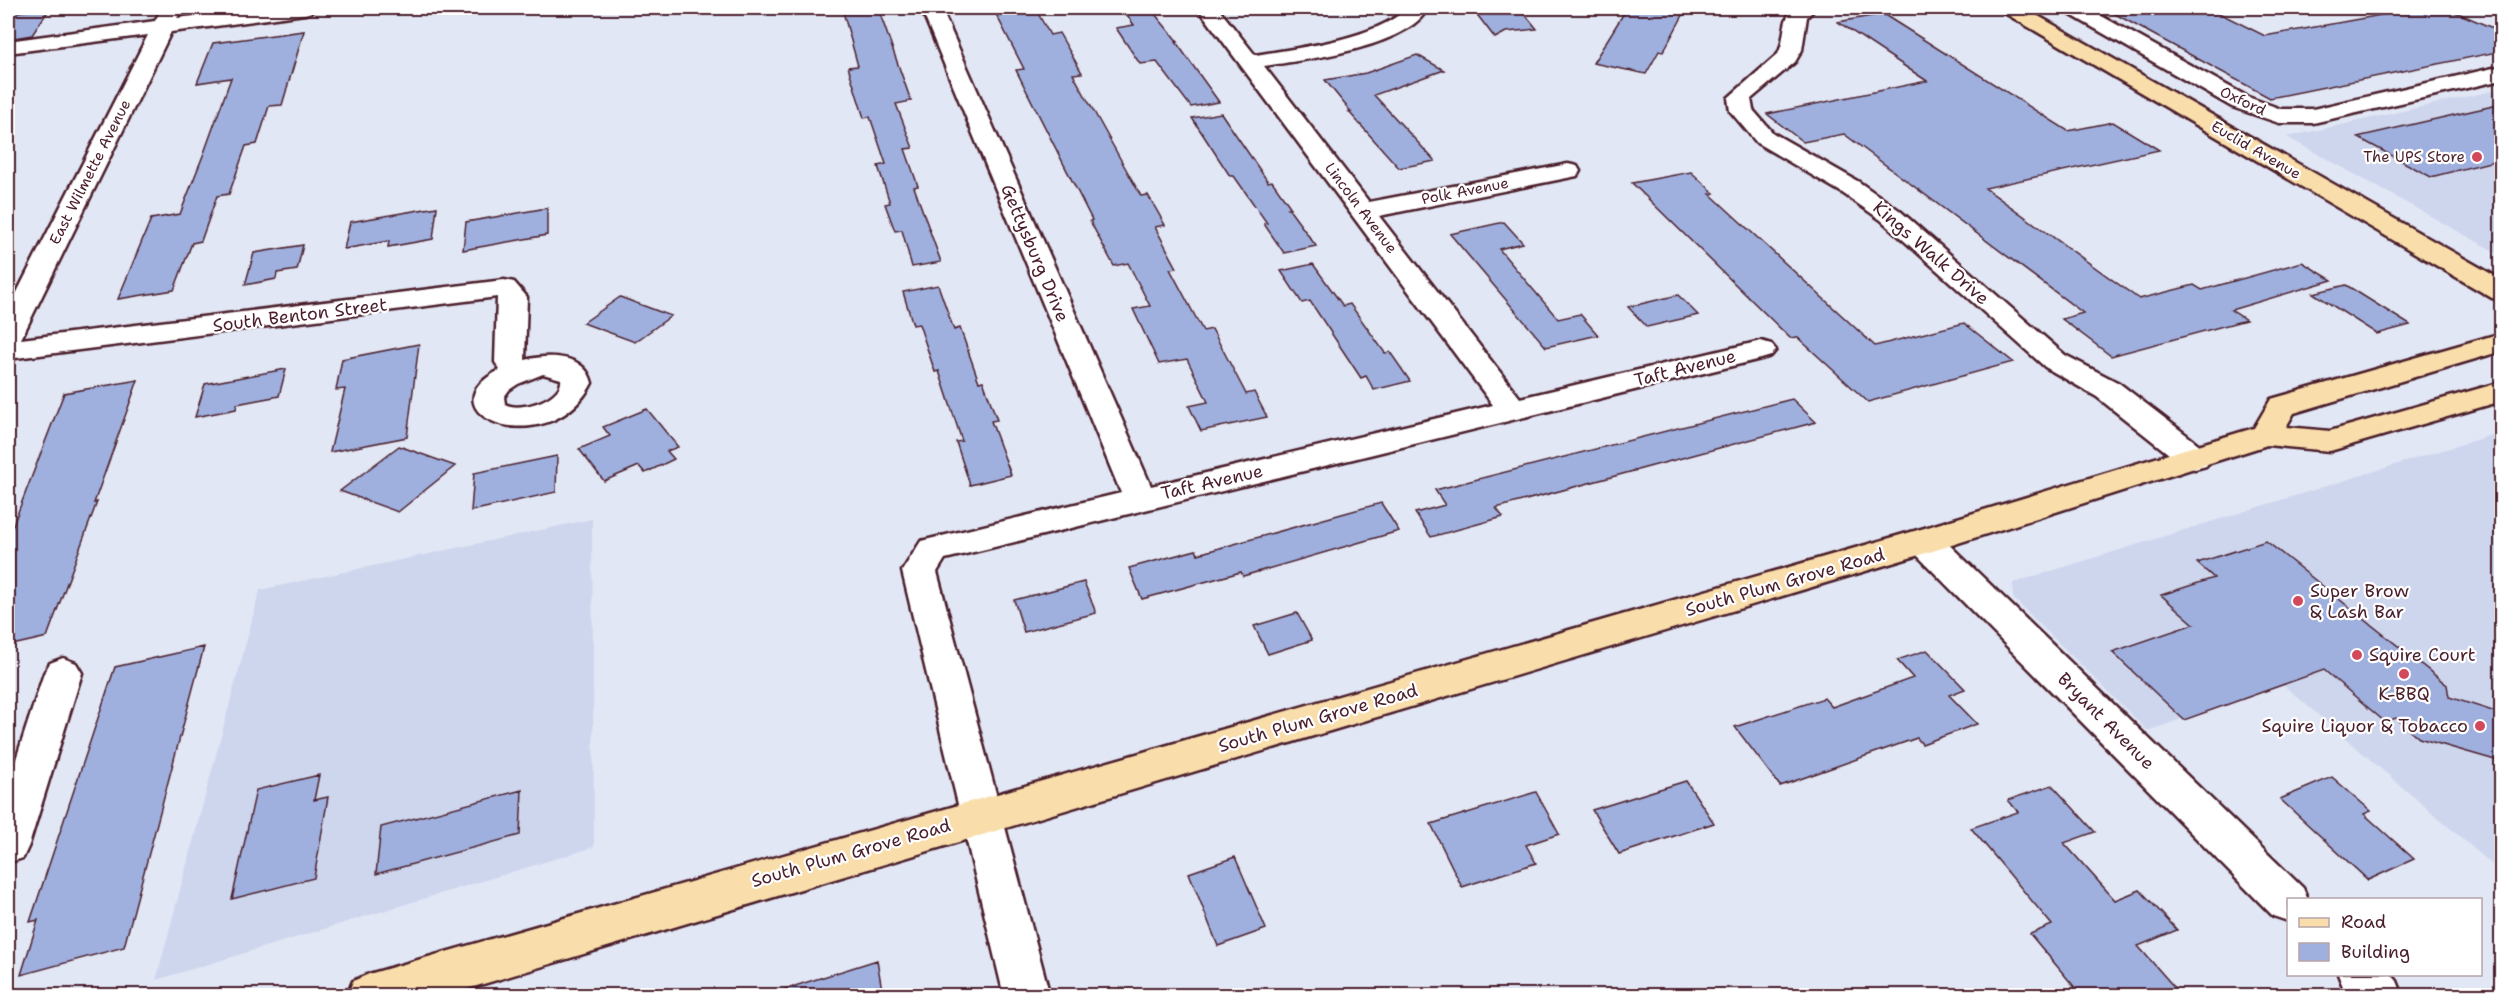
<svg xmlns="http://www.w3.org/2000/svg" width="2509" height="1003" font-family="'Shantell Sans',sans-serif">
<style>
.built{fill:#ced6ee}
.building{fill:#9fb0df;stroke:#4a1f2b;stroke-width:1.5}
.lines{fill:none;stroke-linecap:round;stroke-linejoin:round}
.minor-casing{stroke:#4a1f2b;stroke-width:5}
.major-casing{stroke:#4a1f2b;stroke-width:5}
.minor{fill:#fff;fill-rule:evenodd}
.major{fill:#f9deab;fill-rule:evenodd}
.poi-dot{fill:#d1495b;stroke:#fff;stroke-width:2}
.labels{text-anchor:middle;stroke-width:4.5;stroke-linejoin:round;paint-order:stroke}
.far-street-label{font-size:15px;fill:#4a1f2b;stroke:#fff}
.far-poi-label{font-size:15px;fill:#4a1f2b;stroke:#fff;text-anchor:end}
.street-label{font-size:18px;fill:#4a1f2b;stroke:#fff}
.poi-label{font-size:18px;fill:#4a1f2b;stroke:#fff;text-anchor:start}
</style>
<rect width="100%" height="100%" fill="#e2e7f5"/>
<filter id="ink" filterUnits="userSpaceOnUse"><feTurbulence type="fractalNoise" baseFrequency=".0167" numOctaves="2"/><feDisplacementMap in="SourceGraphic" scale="12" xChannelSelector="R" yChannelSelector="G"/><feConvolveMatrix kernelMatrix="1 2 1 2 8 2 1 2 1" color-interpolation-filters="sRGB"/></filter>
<g filter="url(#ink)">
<path class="built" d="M2501,89v166l-214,-118z
M2501,432v440l-220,-189 -133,48 -135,-133v-15z
M592,519l2,328 -438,133 104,-390z"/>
<path class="building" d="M50,8l-18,27 -24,4v-26z
M842,8h36l33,93 -15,3 17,44 -8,1 13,37 -4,1 27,75 -29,5 -10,-37 -7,1 -10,-27 5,-1 -12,-37 8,-2 -16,-47 -6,1 -16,-51 10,-1z
M1035,8l15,27 9,-2 23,40 -9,1 24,43 44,79 7,-1 17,30 -10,2 22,41 -7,1 33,62 9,-2 34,65 8,-2 13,25 -66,14 -12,-25 19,-4 -21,-43 -28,5 -26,-55 17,-3 -22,-43 -14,3 -24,-45 2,-1 -76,-150 8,-1 -28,-55z
M1122,8h28l28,34h-2l43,60 -28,5 -34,-45 -17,2 -24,-36 18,-3z
M1472,8h48l17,21 -31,3 -11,6z
M1627,8h60l-24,44 -4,-1 -13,23 -53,-11z
M2104,8h74l7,3 24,-3 56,28 155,-28h26l56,24v19l-232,47z
M1883,14l185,117 45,-9 46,28 -174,38 154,111 55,-14 8,5 100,-28 30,18 -101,30 15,10 -135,36 -49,-37 21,-6 -239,-179 -41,8 -36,-28 160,-33 -89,-59z
M304,31l-22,74 -13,1 -12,38 -11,2 -17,48 -12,2 -16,45 -9,2 -18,47 -56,9 33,-80 29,-5 24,-61 27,-75 -34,5 16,-40z
M1417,55l27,15 -70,25 61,66 -36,7 -50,-56h2l-26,-32 41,-7z
M2502,104v55l-71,18 -74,-40z
M1221,113l47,69 4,-1 19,27h-3l28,38 -32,7 -20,-29 3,-1 -33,-47h-4l-38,-58z
M1691,172l23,21 -4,1 165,152 89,-23 49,39 -145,40 -71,-65 -7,1 -158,-155z
M437,207l-4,32 -45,8 1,-6 -45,8 6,-27z
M547,208v27l-84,15 3,-28z
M1504,222l19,21 -24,6 59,70 22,-5 18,21 -52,12 -96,-113z
M303,245l-6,25 -20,3 -1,6 -31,6 9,-32z
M1313,264l30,42 7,-2 35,49 5,-1 20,29 -36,9 -8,-14 -5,2 -51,-77 -8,2 -21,-32z
M938,285l16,45 6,-2 19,54 4,-1 14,39 -6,1 20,54 -41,10 -14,-43 6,-1 -23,-70 -4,1 -16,-48 -6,1 -10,-33z
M2346,285l64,40 -33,9 -64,-41z
M1678,295l20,20 -51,12 -19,-20z
M620,297l51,19 -36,26 -52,-19z
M419,344l-12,93 -77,15 15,-63 -9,1 6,-31z
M286,369l-7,27 -42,8 -1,5 -41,8 10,-33z
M138,380l-44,123 3,-1 -50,135 -39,9v-108l56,-145z
M1792,399l24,23 -320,86 7,9 -72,20 -16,-24 30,-8 -10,-15z
M647,409l31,38 -11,4 7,8 -29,14 -6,-7 -35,15 -25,-32 31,-13 -7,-9z
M399,446l56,20 -57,46 -58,-21z
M557,456l-1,36 -85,19 3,-38z
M1381,503l18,28 -156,45 -2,-4 -99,27 -13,-31 67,-18 2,4z
M2266,541l181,144 2,12 53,17v48l-83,-24 -23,-20 -11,4 -61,-52 -140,50 -72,-68 82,-28 -33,-29 53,-17 -17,-15z
M1084,582l12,31 -72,19 -10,-32z
M1297,613l15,27 -44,14 -14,-28z
M204,647l-80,300 -103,28 17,-55 -8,2 85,-255z
M1927,650l38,39 -16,6 28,29 -55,20 -5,-6 -137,48 -45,-59 89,-29 8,9 81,-29 -16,-18z
M319,775l-5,25 14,-3 -14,81 -82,21 24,-109z
M2332,777l39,34 -7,3 50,45 -46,21 -88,-81z
M1686,781l28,42 -95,31 -27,-44z
M2052,785l43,47 -31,11 51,57 25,-10 37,40 -39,16 44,50h-100l-52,-62 22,-9 -81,-97 47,-16 -10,-12z
M522,790l-2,45 -144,39 5,-47z
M1536,792l23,42 -33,11 10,18 -74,24 -31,-63z
M1235,857l31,72 -48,17 -29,-73z
M877,960l6,36h-101v-6z"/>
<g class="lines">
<g class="minor-casing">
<path id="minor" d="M162,8h20l-5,10 84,-10h54l-3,4 -7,2 -134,18 -150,307 483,-59 10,2 13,15 -2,63c24,-6 60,-6 67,23 -44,84 -174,28 -92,-13l-5,-8 2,-65 -489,62v-49l140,-275 -140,18v-12l147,-20zM543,374l18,5c3,19 -41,34 -56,25l-1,-7 5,-7 9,-6z
M921,8h20l210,478 342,-81 -295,-397h20l37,47c42,-7 122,-16 152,-47h21c-20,39 -122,52 -164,58l105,136 199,-38 9,2 3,5 -3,5 -198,40 141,182 241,-57 10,3 5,6 -5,6 -10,3 -816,200 -8,13 113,424h-46l-102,-425 19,-30 200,-48z
M1793,8h23l-9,9 -5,33 -7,12 -44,37 2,11 20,23 86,49 40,28 166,145 54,28 87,67 5,8 -5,8 -11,3 -11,-3 -87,-69 -52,-30 -164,-147 -40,-28 -84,-49 -27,-32 -2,-13 50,-44c8,-15 3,-32 15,-46z
M2063,8h24l161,89 33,12h32l189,-43v14l-189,43h-34l-47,-16 -166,-95z
M1924,529l12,3 367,356 5,12h-20v21l-15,-5 -361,-366 -5,-9 5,-9z
M63,658l13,5 6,10 -53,172 -6,13 -15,5v-79l36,-111 6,-10z
M2338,974h53l6,7 6,15h-53l-6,-7z"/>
</g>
<g class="major-casing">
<path id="major" d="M2000,8h24l478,272v20l-10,-2 -489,-286z
M2502,333v18l-208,62 -8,14 44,4 172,-49v19l-172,50 -63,-6 -331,105 -1493,446h-96l6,-15 16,-7 1549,-444 336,-102 17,-29z"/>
</g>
<use href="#minor" class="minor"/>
<use href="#major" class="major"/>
</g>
</g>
<g class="poi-dot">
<circle cx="2477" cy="157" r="6"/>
<circle cx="2298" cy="601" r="6"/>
<circle cx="2357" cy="655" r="6"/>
<circle cx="2404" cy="674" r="6"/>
<circle cx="2480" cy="726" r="6"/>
</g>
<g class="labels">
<g class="far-street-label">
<text transform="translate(2243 101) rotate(25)" y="5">Oxford</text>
<text transform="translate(2256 150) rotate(30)" y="5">Euclid Avenue</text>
<text transform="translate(90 172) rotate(-63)" y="5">East Wilmette Avenue</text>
<text transform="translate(1465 191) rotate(-11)" y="5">Polk Avenue</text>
<text transform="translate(1361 208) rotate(53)" y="5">Lincoln Avenue</text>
</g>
<g class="far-poi-label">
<text x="2465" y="162">The UPS Store</text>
</g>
<g class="street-label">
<text transform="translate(1035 253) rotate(67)" y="6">Gettysburg Drive</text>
<text transform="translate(1931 253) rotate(41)" y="6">Kings Walk Drive</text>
<text transform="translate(300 315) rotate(-7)" y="6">South Benton Street</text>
<text transform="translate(1685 368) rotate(-14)" y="6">Taft Avenue</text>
<text transform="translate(1212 482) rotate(-13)" y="6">Taft Avenue</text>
<text transform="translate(1785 582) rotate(-16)" y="6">South Plum Grove Road</text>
<text transform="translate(1318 718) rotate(-16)" y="6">South Plum Grove Road</text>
<text transform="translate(2106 721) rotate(45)" y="6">Bryant Avenue</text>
<text transform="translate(851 853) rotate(-16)" y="6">South Plum Grove Road</text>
</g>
<g class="poi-label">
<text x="2310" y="597">Super Brow<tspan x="2310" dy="21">&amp; Lash Bar</tspan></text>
<text x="2369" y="661">Squire Court</text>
<text x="2404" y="700" text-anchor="middle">K-BBQ</text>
<text x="2468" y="732" text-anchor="end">Squire Liquor &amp; Tobacco</text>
</g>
</g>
<rect width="2509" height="1003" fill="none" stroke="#fff" stroke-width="30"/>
<rect x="15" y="15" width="2479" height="973" fill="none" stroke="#4a1f2b" stroke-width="2" filter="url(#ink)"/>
<rect x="2287" y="898" width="195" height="78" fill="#ffffff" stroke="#b7a5aa" stroke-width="1.5"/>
<rect x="2299" y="918" width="30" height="9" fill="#f9deab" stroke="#b7a5aa" stroke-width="1.5"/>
<text x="2341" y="928" font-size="18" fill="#4a1f2b">Road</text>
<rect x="2299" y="943" width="30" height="18" fill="#9fb0df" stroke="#b7a5aa" stroke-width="1.5"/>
<text x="2341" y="958" font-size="18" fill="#4a1f2b">Building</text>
</svg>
